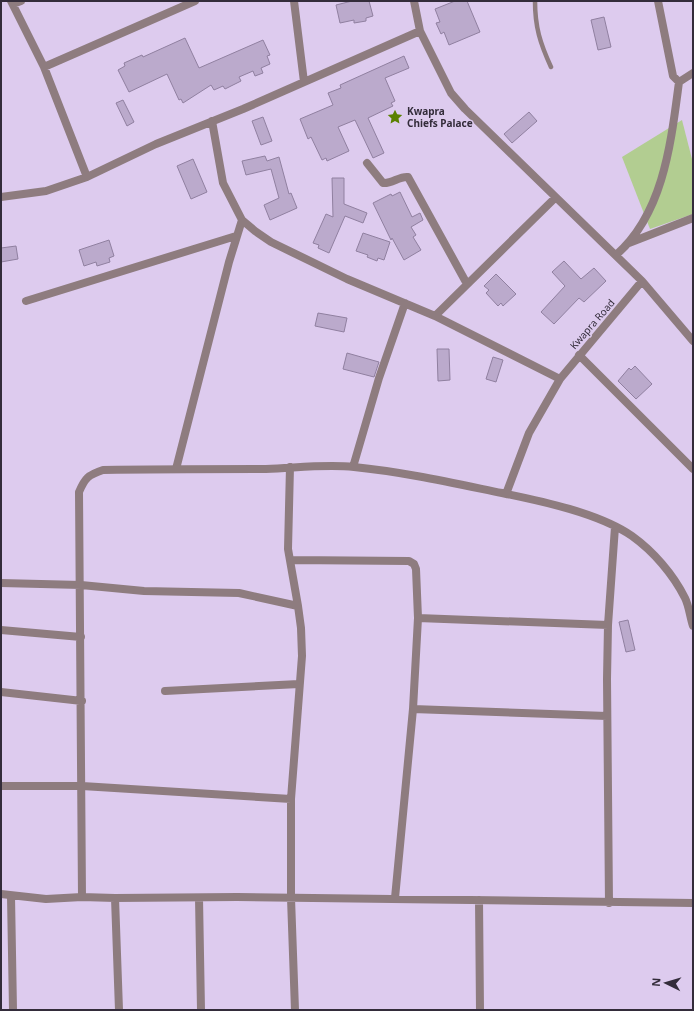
<svg xmlns="http://www.w3.org/2000/svg" width="694" height="1011" font-family="'Noto Sans',sans-serif">
<style>
.green{fill:#b2cd91}
.building{fill:#bac;stroke:#9080a0}
.lines{fill:none;stroke-linecap:round;stroke-linejoin:round}
.lane{stroke:#8e7c7f;stroke-width:4.5}
.street{stroke:#8e7c7f;stroke-width:8}
.labels{text-anchor:middle;stroke-width:3;stroke-linejoin:round;paint-order:stroke}
.poi-label{font-size:10px;font-weight:bold;fill:#332c3a;stroke:#ddcbee;text-anchor:start}
.street-label{font-size:10px;fill:#332c3a;stroke:#ddcbee}
</style>
<rect width="100%" height="100%" fill="#ddcbee"/>
<path class="green" d="M682,120l11,43v51l-43,15 -28,-72z"/>
<path class="building" d="M352,1h17l4,15 -7,2v3l-12,2v-3l-14,3 -4,-18z
M455,1h12l13,31 -31,13 -5,-13 -3,2 -5,-11 4,-1 -5,-13z
M604,17l7,30 -13,3 -7,-30z
M185,38l14,30 64,-28 7,15 -3,1 3,8 -9,4 2,5 -8,3 -2,-5 -14,6 2,4 -16,8 -2,-3 -9,4 -3,-5 -28,18 -2,-4 -2,1 -12,-26 -38,18 -11,-22 7,-4 -1,-3 18,-8 1,2z
M404,56l5,12 -24,10 10,23 -4,2 2,3 -25,12 16,35 -11,5 -18,-38 -17,7 11,24 -22,10 -1,-3 -4,2 -11,-23 -3,2 -8,-20 33,-14 -5,-12 13,-5 -1,-3z
M123,100l11,22 -7,4 -11,-23z
M529,112l8,9 -25,22 -8,-9z
M263,117l9,24 -11,4 -9,-24z
M265,156l2,5 12,-4 10,37 2,-1 6,15 -27,12 -6,-15 15,-7 -8,-29 -25,6 -4,-14z
M193,159l14,33 -16,7 -14,-33z
M332,178h12v26l23,9 -4,10 -18,-7 -16,37 -11,-5 1,-3 -6,-2 13,-29 7,3z
M400,192l12,25 8,-4 3,7 -12,7 5,8 -3,2 8,13 -17,10 -12,-22 -1,2 -18,-37 18,-9 1,2z
M363,233l27,9 -6,18 -6,-2 -1,3 -10,-4 1,-2 -12,-4z
M109,240l5,16 -5,2 1,4 -13,4 -1,-4 -12,4 -5,-16z
M16,246l2,13 -17,3v-14z
M564,261l17,18 13,-11 12,13 -22,21 -5,-4 -25,26 -13,-12 24,-26 -13,-14z
M496,274l20,20 -13,12 -2,-3 -3,3 -12,-13 3,-3 -5,-4z
M318,313l29,5 -3,14 -29,-6z
M437,349h12l1,31 -12,1z
M347,353l32,9 -5,15 -31,-8z
M493,357l10,3 -7,22 -10,-3z
M635,366l17,18 -16,15 -18,-18 11,-13 2,2z
M628,620l7,30 -9,2 -7,-30z"/>
<g class="lines">
<path class="lane" d="M535,1c0,26 5,42 16,66"/>
<path class="street" d="M11,1l33,66 43,110
M294,1l10,81
M414,1l6,30 31,62 14,16 177,172 51,60
M658,1l15,75 6,6 14,-9
M13,4l8,-3
M44,67l151,-66
M212,121l11,62 19,37 13,11 16,11 76,37 88,37 125,63
M367,163l16,20c9,1 16,-7 25,-6l59,107
M1,197l45,-6 41,-14 69,-33 87,-35 177,-78
M629,243l64,-25
M616,255c48,-42 55,-113 63,-173
M26,301l210,-65
M435,316l120,-118
M579,355l114,114
M290,467l-2,82 10,57
M353,467l26,-89 26,-75
M176,469l53,-207 13,-42
M506,494l23,-61 31,-54 82,-98
M290,560l119,1 5,3 2,5 2,49
M1,583l80,2 63,6 95,2 59,13 3,22 1,28 -11,143v99l4,112
M1,630l80,7
M165,691l134,-7
M1,692l81,9
M607,716l-194,-7 5,-91 190,7
M1,786h81l209,13
M1,894l45,5 36,-2 33,1 122,-1 456,6
M11,896l2,114
M82,897l-3,-405c6,-14 9,-17 24,-22 54,-1 109,-1 163,-1 30,-1 59,-5 88,-2 50,5 99,16 148,26 39,8 97,20 130,43 21,15 41,38 53,62 4,8 5,19 8,28
M115,898l4,112
M199,898l2,112
M395,898l18,-189
M479,900l1,110
M609,903l-2,-224 1,-54 7,-98"/>
</g>
<defs>
<g id="sight-bare" transform="scale(1.2)"><path d="M0-6L1.8-2.2L6-1.7L2.9 1.2L3.7 5.4L0 3.3L-3.7 5.4L-2.9 1.2L-6-1.7L-1.8-2.2Z" fill="#5b8100" stroke="#ddcbee" stroke-width="2.5" paint-order="stroke"/></g>
</defs>
<g fill-rule="evenodd">
<use href="#sight-bare" x="395" y="117"/>
</g>
<g class="labels">
<g class="poi-label">
<text x="407" y="115">Kwapra<tspan x="407" dy="12">Chiefs Palace</tspan></text>
</g>
<g class="street-label">
<text transform="translate(592 324) rotate(-49)" y="4">Kwapra Road</text>
</g>
</g>
<rect width="694" height="1011" fill="none" stroke="#332c3a" stroke-width="4"/>
<g transform="translate(666 983) rotate(275)" stroke="#ddcbee" stroke-width="3" paint-order="stroke">
<path d="M0-3L7 15L0 10L-7 15Z" fill="#332c3a"/>
<text y="-6" font-size="11" font-weight="bold" text-anchor="middle" fill="#332c3a">N</text>
</g>
</svg>
